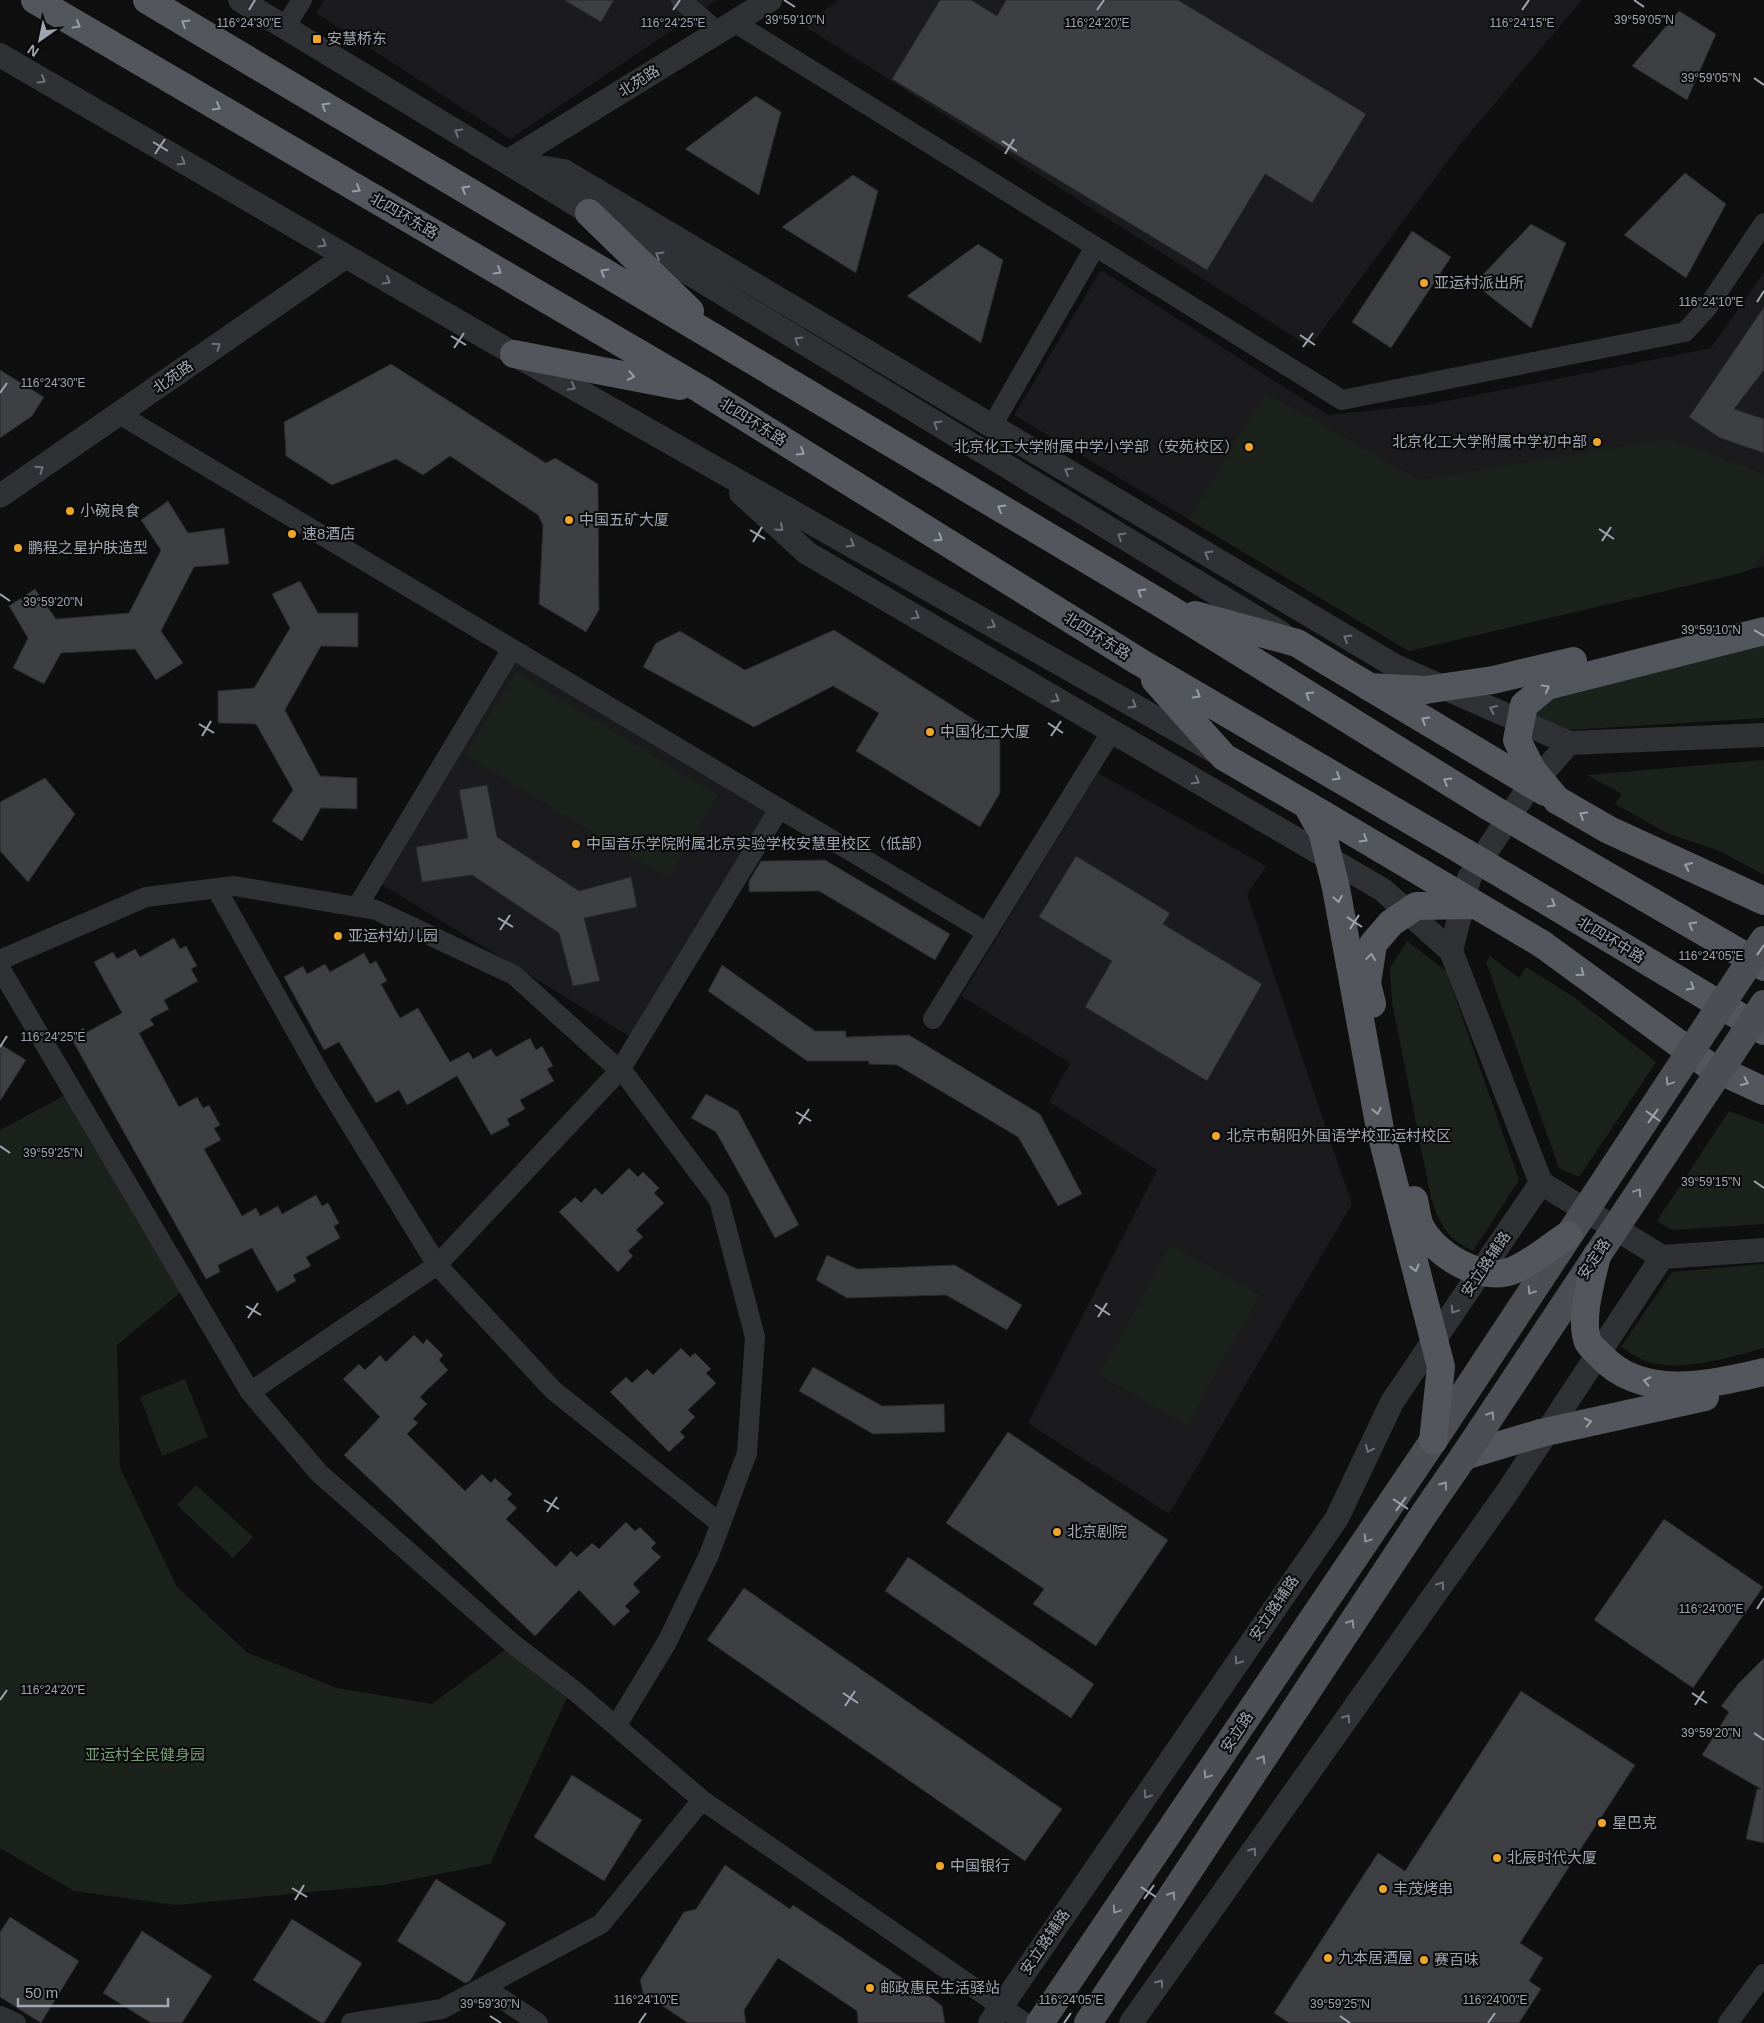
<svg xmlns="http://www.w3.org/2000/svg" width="1764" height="2023" font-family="Arial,'Noto Sans SC',sans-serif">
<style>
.built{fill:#1b1b1d}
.green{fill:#1b221c}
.building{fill:#3e3f43;stroke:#29292c}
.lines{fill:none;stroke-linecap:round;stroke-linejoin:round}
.minor{stroke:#303135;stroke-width:20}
.tertiary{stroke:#303135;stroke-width:24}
.primary{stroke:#4c4e54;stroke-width:28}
.trunk{stroke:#54565d;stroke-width:28}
.primary-bridge{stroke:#4c4e54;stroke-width:28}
.trunk-bridge{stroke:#54565d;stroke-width:28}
.oneway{stroke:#989ea9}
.oneway2{stroke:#6e7179}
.oneway3{stroke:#8f949e}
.ticks{fill:none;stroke:#a0a6b1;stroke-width:2}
.poi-dot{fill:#eda629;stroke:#0a0a0b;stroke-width:2}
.labels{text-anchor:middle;stroke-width:4;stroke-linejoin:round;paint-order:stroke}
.poi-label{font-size:15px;fill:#a0a6b1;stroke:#0a0a0b;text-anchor:start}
.street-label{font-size:15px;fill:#a0a6b1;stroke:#0a0a0b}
.park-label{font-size:15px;fill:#779c78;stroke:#0a0a0b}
.ticks-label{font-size:12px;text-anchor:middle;fill:#a0a6b1;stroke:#0a0a0b;stroke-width:4;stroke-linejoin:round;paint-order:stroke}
</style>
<rect width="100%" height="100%" fill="#0f0f10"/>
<path class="built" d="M324,0h393l-207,139 -194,-126z
M839,0h743l-124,147 -148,200 -507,-322z
M1101,270l227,145 98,-10 285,-57 53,-76v294l-355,85 -395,-236z
M512,649l267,160 -142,232 -264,-162z
M1098,773l168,93 -19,29 105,309 -183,310 -141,-91 129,-253 -108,-68 21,-39 -109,-67z"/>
<path class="green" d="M1266,393l153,87 250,-41 95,35v77l-12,18 -15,5 -328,77 -221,-132z
M1764,636v82l-213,13 -20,-10 10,-25z
M516,672l202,123 -50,83 -203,-123z
M1764,760v115l-42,-23 -55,-19 -52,-29 7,-10 -35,-19z
M1407,941l39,30 73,209 -46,71c-27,-14 -32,-24 -42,-53l-39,-196 -2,-34z
M1490,956l29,22 7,-11 49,31 81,64 -77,115 -20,-9 -73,-206z
M73,1091l115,195 -71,59 3,123 57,119 71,66 89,35 95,16 81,-60 58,45 -81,175 -106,21 -208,20 -102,-14 -74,-43v-718z
M1729,1111l35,13v100l-92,6 -15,-9z
M1171,1245l89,50 -73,130 -88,-50z
M1764,1264v84c-34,9 -89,27 -123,11 -7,-3 -13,-8 -20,-12l51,-75z
M185,1379l23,58 -46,19 -22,-59z
M196,1485l57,52 -20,21 -56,-53z"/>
<path class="building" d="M564,0h50l-13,22z
M940,0h31l26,16 9,-16h172l188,114 -54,89 -47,-29 -58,96 -315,-191z
M1679,11l37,23 -29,66 -55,-34z
M756,96l25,16 -22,83 -74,-46z
M1685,173l41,31 -40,74 -62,-43z
M853,175l25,16 -22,82 -74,-46z
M1531,224l35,19 -35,85 -57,-44z
M1412,231l39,26 -60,91 -39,-26z
M978,244l25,16 -22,83 -74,-47z
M1764,307v63l-30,39 30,10v34l-44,-15 -31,-21z
M391,364l155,99 9,-5 43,26 1,126 -13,22 -47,-28 4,-79 -5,-10 -88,-59 -27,19 -27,-16 -64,26 -46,-29 -2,-34z
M0,370l44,27 -12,19 -32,22z
M168,501l20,32 36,-5 5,36 -35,3 -33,64 22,32 -27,17 -21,-31 -74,4 -17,31 -31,-16 15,-30 -19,-32 26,-17 21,30 73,-6 32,-63 -20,-30z
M300,581l18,32h40v34l-37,-1 -36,64 35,66 37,2v31l-36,-1 -19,33 -30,-20 21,-31 -37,-66 -38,-1v-32l36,-3 36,-60 -18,-34z
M834,630l166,106v57l-20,34 -124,-76 23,-38 -46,-27 -79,41 -111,-60 13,-24 24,-12 65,39z
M45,778l30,36 -47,68 -28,-31v-49z
M487,785l10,52 82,54 52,-14 6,30 -53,11 16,63 -27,5 -14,-53 -87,-58 -50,7 -6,-35 52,-9 -9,-48z
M1076,856l94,57 -7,11 99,60 -55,97 -122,-74 27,-46 -73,-44z
M825,860l125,74 -15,26 -116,-69 -70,1v-11l12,-20z
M174,938l6,11 6,-3 11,20 -6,3 7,12 -34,19 5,9 -19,10 4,6 -15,8 40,74 18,-10 6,11 6,-3 11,20 -6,3 7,12 -17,9 38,67 14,-8 4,8 18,-10 4,8 34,-19 6,11 6,-3 11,20 -5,3 6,12 -34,19 5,9 -18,9 3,6 -19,11 -25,-44 -34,17 2,7 -14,7 -136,-243 13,-8 4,4 35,-19 -28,-51 19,-10 4,7 18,-10 5,8z
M364,953l6,11 6,-3 11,20 -6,3 19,34 18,-10 32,54 19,-10 4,7 18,-10 5,8 34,-19 6,12 6,-4 11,20 -6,3 7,12 -34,19 5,9 -18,10 3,6 -19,10 -34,-59 -50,29 -8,-15 -23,13 -37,-61 -15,8 -40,-73 19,-11 4,8 18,-10 5,8z
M722,965l93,66h31v6l63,-2 131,79 42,80 -24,12 -40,-69 -121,-72 -28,-1v-3h-62l-99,-70z
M0,1044l26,16 -26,41z
M706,1094l32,17 61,114 -24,13 -59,-106 -25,-14z
M629,1168l9,9 5,-5 16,16 -5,5 10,10 -28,27 7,7 -15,14 5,5 -15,16 -59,-60 16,-15 6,6 14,-15 7,7z
M827,1255l30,14 98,-4 67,40 -15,25 -61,-35 -99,3 -31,-18z
M414,1335l9,9 4,-5 16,16 -4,5 9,10 -28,27 7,7 -14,15 5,4 -11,11 58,57 17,-17 9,9 4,-5 17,16 -5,5 10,9 -11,11 50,48 15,-16 6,6 15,-14 7,6 27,-27 9,9 5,-4 16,16 -5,5 10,9 -28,27 7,8 -15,14 5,5 -16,15 -35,-36 -44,46 -191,-181 36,-38 -37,-38 16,-15 6,6 15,-15 6,7z
M681,1348l9,9 5,-4 16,16 -5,4 10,10 -28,27 7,7 -15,15 5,5 -16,15 -59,-60 16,-15 6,6 15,-14 6,6z
M813,1367l69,39 62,-2 1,28 -72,2 -74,-43z
M1008,1432l160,108 -72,106 -63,-42 11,-15 -98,-66z
M1664,1519l99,68 -70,101 -99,-68z
M908,1557l186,127 -23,34 -186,-127z
M744,1588l318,221 -37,52 -318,-221z
M1764,1658v185l-18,-4 11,-50h4l-59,-34 27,-43 -8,-6 18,-23z
M1521,1691l114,74 -115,178 23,15 -14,23 12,8 -22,34h-230l-15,-10 104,-160 27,18z
M572,1775l70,45 -38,61 -70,-44z
M725,1865l65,44 3,-4 140,94 9,7 3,17h-87l-1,-12 -79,-53 -34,52 2,13h-58l-45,-30 -3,-13 44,-68 12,-3z
M436,1879l70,44 -36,58 -5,2 -68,-42z
M10,1917l69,44 -38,62 -41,-26v-65z
M292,1919l70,44 -38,60h-3l-68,-43z
M142,1931l70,45 -30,47h-31l-48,-30z"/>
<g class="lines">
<path class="minor" d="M681,0l37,32
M734,22l608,378 343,-68 22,-24 57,-85
M285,27l17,-27
M119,414l867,518
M992,426l103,-179
M216,888l108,193 113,184 116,125 168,134
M357,907l155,-258
M0,960l146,-63 88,-11 142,24 138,65 113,102 92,123 36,137 -8,116 -38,102 -42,87 -51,84
M0,968l250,424 69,81 194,171 63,48 126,108 323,223
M933,1019l179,-288
M250,1392l187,-127 183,-195 159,-261
M484,1987l54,36
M0,2016l16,7
M351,2023l91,-14 159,-85 101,-124
M1728,2023l36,-49"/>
<path class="tertiary" d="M240,0l1041,633
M0,55l514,299 700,397
M507,162l57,9 831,495 174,77 195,-8
M507,162l263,-162
M741,493l66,60 576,337 68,61 90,232 121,74 102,-7
M0,496l345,-239
M1451,951l18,-73 56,-85 44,-50
M990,2023l347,-505 55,-116 149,-219
M1131,2023l377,-532 154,-234"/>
<path class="primary" d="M1040,2023l393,-582
M1088,2023l336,-509 40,-58"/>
<path class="trunk" d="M35,0l665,389 438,272 328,192
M147,0l1018,606 323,200
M589,213l101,98
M514,354l166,32
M1195,615l102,28 26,16
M1155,680l69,77 83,48 11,20
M1369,687l56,3
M1557,800l52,30 155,71
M1537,835l227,132
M1510,879l254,152
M1542,944l166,121 56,26
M1464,1456l77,-23"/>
<path class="primary-bridge" d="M1433,1441l331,-501
M1464,1456l300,-452"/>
<path class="trunk-bridge" d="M1323,659l222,133
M1425,690l68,-10 80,-19
M1557,800l-25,-30 -15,-30 7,-35 23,-19 217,-55
M1307,805l235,139
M1488,806l49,29
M1323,835l13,53 44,241 61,238 -8,74
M1466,853l44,26
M1372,1004l-5,-21 6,-39 18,-21 25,-17 58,-1
M1414,1200c2,8 3,19 6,26 14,28 62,58 94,44 19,-8 37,-24 54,-35
M1597,1255c-5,23 -18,64 -9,87 2,4 9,10 13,14 41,45 111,28 163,16
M1541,1433l164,-36"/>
</g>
<defs><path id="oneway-chevron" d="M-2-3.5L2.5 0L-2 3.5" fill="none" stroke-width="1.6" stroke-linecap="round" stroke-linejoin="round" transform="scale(1.25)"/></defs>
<g class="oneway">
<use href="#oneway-chevron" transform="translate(185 23) rotate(-149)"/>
<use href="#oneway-chevron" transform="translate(77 25) rotate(30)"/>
<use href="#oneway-chevron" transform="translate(325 106) rotate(-149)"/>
<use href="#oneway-chevron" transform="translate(217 107) rotate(30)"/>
<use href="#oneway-chevron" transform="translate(357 189) rotate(30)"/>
<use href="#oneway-chevron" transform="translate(465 189) rotate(-149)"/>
<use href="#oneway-chevron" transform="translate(498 271) rotate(30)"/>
<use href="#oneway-chevron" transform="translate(604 272) rotate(-149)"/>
<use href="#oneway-chevron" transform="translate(631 376) rotate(11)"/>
<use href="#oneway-chevron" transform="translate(801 452) rotate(32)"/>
<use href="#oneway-chevron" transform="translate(1001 508) rotate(-149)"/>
<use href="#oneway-chevron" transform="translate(939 538) rotate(32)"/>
<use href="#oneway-chevron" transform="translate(1141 592) rotate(-149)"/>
<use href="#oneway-chevron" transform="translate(1546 688) rotate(-29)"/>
<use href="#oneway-chevron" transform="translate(1197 695) rotate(30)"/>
<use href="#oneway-chevron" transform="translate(1309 695) rotate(-148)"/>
<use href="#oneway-chevron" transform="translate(1425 720) rotate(-149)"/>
<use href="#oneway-chevron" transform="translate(1337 777) rotate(30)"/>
<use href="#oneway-chevron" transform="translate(1447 781) rotate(-148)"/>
<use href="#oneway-chevron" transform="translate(1583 815) rotate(-150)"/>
<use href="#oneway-chevron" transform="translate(1364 839) rotate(31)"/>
<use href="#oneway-chevron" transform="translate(1688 866) rotate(-155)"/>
<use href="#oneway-chevron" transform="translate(1338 899) rotate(80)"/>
<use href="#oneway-chevron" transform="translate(1552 904) rotate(31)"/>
<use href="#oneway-chevron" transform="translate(1692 925) rotate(-150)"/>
<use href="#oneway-chevron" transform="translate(1371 957) rotate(-82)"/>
<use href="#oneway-chevron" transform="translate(1581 973) rotate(36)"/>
<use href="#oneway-chevron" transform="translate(1691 987) rotate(31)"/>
<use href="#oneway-chevron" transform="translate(1745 1082) rotate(24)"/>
<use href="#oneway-chevron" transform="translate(1377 1111) rotate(80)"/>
<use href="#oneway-chevron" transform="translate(1415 1268) rotate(76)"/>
<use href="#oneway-chevron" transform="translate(1647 1381) rotate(-168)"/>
<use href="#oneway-chevron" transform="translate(1588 1422) rotate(-12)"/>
</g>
<g class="oneway2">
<use href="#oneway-chevron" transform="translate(42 80) rotate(30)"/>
<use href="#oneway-chevron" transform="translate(458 132) rotate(-149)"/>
<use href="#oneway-chevron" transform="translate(182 162) rotate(30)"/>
<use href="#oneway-chevron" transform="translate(323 244) rotate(30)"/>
<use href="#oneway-chevron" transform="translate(659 255) rotate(-149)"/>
<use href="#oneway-chevron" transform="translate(387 281) rotate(30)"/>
<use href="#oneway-chevron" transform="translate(798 340) rotate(-149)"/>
<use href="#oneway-chevron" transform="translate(217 346) rotate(-35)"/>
<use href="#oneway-chevron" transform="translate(572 387) rotate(29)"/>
<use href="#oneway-chevron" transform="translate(937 424) rotate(-149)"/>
<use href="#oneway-chevron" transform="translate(40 469) rotate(-35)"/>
<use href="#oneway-chevron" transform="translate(1068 471) rotate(-149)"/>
<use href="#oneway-chevron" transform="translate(780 528) rotate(42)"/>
<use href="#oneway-chevron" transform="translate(1121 536) rotate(-149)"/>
<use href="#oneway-chevron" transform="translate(851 544) rotate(30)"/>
<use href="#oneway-chevron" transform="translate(1208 554) rotate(-149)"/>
<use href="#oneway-chevron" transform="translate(916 616) rotate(30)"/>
<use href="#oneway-chevron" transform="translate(992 625) rotate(30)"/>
<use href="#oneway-chevron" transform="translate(1347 638) rotate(-149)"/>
<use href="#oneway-chevron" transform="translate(1056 699) rotate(30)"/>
<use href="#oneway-chevron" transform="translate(1133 705) rotate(30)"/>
<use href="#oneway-chevron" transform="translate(1493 709) rotate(-156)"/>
<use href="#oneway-chevron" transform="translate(1196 781) rotate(30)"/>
<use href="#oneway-chevron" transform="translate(1454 1310) rotate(124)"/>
<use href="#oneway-chevron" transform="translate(1369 1449) rotate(115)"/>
<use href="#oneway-chevron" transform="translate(1441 1585) rotate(-55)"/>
<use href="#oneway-chevron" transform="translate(1238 1661) rotate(124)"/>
<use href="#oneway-chevron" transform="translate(1347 1718) rotate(-55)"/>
<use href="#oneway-chevron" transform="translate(1147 1795) rotate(124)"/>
<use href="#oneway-chevron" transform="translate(1253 1851) rotate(-55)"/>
<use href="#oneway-chevron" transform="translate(1160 1983) rotate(-55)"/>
</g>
<g class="oneway3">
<use href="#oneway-chevron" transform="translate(1669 1082) rotate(124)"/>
<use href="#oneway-chevron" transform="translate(1638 1192) rotate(-56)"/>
<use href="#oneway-chevron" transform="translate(1531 1291) rotate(123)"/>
<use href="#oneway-chevron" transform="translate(1491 1415) rotate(-57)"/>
<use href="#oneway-chevron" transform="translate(1444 1485) rotate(-55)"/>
<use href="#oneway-chevron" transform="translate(1367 1539) rotate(124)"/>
<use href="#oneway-chevron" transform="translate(1351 1623) rotate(-57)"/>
<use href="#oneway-chevron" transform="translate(1262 1759) rotate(-57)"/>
<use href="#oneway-chevron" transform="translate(1207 1775) rotate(124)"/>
<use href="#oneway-chevron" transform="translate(1172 1895) rotate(-57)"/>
<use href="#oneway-chevron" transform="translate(1116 1910) rotate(124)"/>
</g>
<path class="ticks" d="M784,0l11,7M1634,0l10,7M249,10l6,-10M673,10l7,-10M1097,10l7,-10M1522,10l7,-10M1754,78l10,7M1002,141l15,10M153,142l15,9M155,154l10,-15M1005,154l9,-15M1757,302l7,-11M1300,335l15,10M451,336l15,9M1303,347l10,-14M454,348l10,-15M0,393l7,-10M1599,529l15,10M750,530l15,9M1602,541l9,-14M753,542l9,-15M0,594l10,7M1754,630l10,6M1048,723l15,10M199,724l15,9M202,736l9,-15M1051,736l10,-15M1347,917l15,10M498,918l15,9M1350,929l9,-14M500,930l10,-15M1757,955l7,-10M0,1047l7,-11M1646,1111l14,10M796,1112l15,9M1648,1123l10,-14M799,1124l10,-15M0,1146l10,7M1754,1181l10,7M1095,1305l15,10M246,1306l15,9M1098,1317l9,-14M248,1318l10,-15M1393,1499l15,10M544,1500l15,9M1396,1511l10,-14M547,1512l10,-15M1757,1609l7,-11M843,1693l15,10M1692,1693l15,10M0,1700l7,-10M1695,1705l9,-14M845,1706l10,-15M1754,1733l10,7M1141,1887l15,10M292,1888l15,9M1144,1899l10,-14M295,1900l9,-15M490,2016l11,7M1340,2016l10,7M639,2023l7,-10M1064,2023l7,-10M1488,2023l7,-10"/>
<g class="poi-dot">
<rect x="312" y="34" width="10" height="10" rx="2.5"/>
<circle cx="1424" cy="283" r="5"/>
<circle cx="1597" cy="442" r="5"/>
<circle cx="1249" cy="447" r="5"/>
<circle cx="70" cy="511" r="5"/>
<circle cx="569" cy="520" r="5"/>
<circle cx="292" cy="534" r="5"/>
<circle cx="18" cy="548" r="5"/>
<circle cx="930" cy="732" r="5"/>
<circle cx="576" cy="844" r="5"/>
<circle cx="338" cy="936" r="5"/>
<circle cx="1216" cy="1136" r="5"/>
<circle cx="1057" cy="1532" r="5"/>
<circle cx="1602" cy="1823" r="5"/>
<circle cx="1497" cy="1858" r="5"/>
<circle cx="940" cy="1866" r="5"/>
<circle cx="1383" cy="1889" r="5"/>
<circle cx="1328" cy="1958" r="5"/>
<circle cx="1424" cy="1960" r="5"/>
<circle cx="870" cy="1988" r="5"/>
</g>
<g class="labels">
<g class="poi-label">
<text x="327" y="44">安慧桥东</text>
<text x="1434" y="288">亚运村派出所</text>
<text x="1587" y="447" text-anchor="end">北京化工大学附属中学初中部</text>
<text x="1239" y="452" text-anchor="end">北京化工大学附属中学小学部（安苑校区）</text>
<text x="80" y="516">小碗良食</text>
<text x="579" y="525">中国五矿大厦</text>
<text x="302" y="539">速8酒店</text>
<text x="28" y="553">鹏程之星护肤造型</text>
<text x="940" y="737">中国化工大厦</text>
<text x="586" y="849">中国音乐学院附属北京实验学校安慧里校区（低部）</text>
<text x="348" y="941">亚运村幼儿园</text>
<text x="1226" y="1141">北京市朝阳外国语学校亚运村校区</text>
<text x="1067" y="1537">北京剧院</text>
<text x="1612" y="1828">星巴克</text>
<text x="1507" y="1863">北辰时代大厦</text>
<text x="950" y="1871">中国银行</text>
<text x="1393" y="1894">丰茂烤串</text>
<text x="1338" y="1963">九本居酒屋</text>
<text x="1434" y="1965">赛百味</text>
<text x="880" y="1993">邮政惠民生活驿站</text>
</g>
<g class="street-label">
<text transform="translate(639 81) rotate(-32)" y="5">北苑路</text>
<text transform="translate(404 216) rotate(30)" y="5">北四环东路</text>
<text transform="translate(173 377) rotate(-35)" y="5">北苑路</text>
<text transform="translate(753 422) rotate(32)" y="5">北四环东路</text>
<text transform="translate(1097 636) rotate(32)" y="5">北四环东路</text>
<text transform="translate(1611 940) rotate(31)" y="5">北四环中路</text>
<text transform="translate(1594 1259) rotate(-56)" y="5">安定路</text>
<text transform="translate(1486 1264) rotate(-56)" y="5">安立路辅路</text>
<text transform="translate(1274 1608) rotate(-56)" y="5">安立路辅路</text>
<text transform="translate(1237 1732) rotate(-56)" y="5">安立路</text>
<text transform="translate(1045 1942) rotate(-56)" y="5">安立路辅路</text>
</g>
<g class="park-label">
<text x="145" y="1760">亚运村全民健身园</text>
</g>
</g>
<g class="ticks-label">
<text x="795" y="24">39°59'10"N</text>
<text x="1644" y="24">39°59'05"N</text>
<text x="1097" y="27">116°24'20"E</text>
<text x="249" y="27">116°24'30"E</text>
<text x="673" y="27">116°24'25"E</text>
<text x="1522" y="27">116°24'15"E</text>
<text x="1711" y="82">39°59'05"N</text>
<text x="1711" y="306">116°24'10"E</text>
<text x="53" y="387">116°24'30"E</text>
<text x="53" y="606">39°59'20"N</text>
<text x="1711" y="634">39°59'10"N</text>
<text x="1711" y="960">116°24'05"E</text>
<text x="53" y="1041">116°24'25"E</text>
<text x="53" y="1157">39°59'25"N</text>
<text x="1711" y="1186">39°59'15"N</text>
<text x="1711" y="1613">116°24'00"E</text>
<text x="53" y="1694">116°24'20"E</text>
<text x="1711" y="1737">39°59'20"N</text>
<text x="646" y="2004">116°24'10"E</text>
<text x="1071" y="2004">116°24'05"E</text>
<text x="1495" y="2004">116°24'00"E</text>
<text x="490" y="2008">39°59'30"N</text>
<text x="1340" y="2008">39°59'25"N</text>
</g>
<g transform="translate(40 40) rotate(213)" stroke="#0a0a0b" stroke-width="4" paint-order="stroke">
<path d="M0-4L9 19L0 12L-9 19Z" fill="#a0a6b1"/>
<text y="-8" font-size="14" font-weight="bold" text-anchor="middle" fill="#a0a6b1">N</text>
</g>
<path d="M18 1998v8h150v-8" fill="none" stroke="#a0a6b1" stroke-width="2.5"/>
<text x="25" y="1998" font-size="15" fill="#a0a6b1" stroke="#0a0a0b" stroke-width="4" paint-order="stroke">50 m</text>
</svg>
